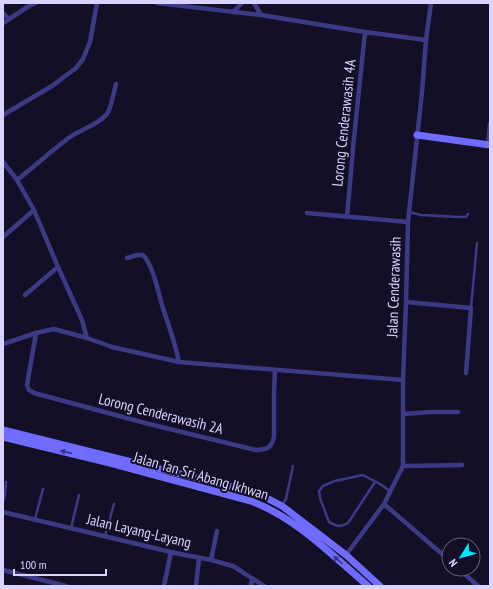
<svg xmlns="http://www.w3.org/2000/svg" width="493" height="589" font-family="'PT Sans Narrow',sans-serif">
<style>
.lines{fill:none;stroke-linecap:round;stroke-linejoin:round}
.lane{stroke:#3d3a85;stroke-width:2.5}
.street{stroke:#3d3a85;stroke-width:4.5}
.secondary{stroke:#6f6bff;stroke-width:7}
.oneway{fill:#38347d}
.labels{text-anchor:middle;stroke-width:4;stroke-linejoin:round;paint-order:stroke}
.street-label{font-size:15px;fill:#d9d4ff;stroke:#130f26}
</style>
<rect width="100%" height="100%" fill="#130f26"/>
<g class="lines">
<path class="lane" d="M409,212l12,3 39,2h6l2,-3
M471,308l6,-65
M375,482l-27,41c-8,5 -11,3 -19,-1l-9,-24 -1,-7 4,-5 12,-5 28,-6 17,9 10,7
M3,502l2,-7 1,-13
M282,505l4,-6 7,-33
M35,519l8,-30
M71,528l8,-33
M105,536l9,-32"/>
<path class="street" d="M157,3l104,12 104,17 61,8
M254,3l7,12
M233,12l9,-9
M3,13l6,6
M3,23l26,-17 7,-3
M3,115l49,-29 24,-18 7,-9 7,-17 7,-39
M488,144l2,-20
M3,162l14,18 17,30 24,57 24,53 5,18
M17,180c18,-14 35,-30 53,-43 12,-8 28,-12 37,-23 4,-5 7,-23 9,-30
M307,213l101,9
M347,217l6,-69 12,-116
M3,237l31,-27
M127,258l10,-3h6c10,10 15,36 19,50 6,19 13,37 17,57
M25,295l33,-28
M406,302l65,6 -5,65
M36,333l-9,52 2,5 5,3 115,31 107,26c11,-1 15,-1 18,-13v-44l1,-23
M3,344l33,-11 18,-4 33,9 25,9 67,15 224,18
M403,414l29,-2h26
M403,466l59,-1
M384,504l65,56
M3,512l172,41 36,7 22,6 31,20
M346,555l38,-51 19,-38v-86l3,-78 2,-80 14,-130 4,-52 5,-37
M211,560l6,-29
M459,569l19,17
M3,570l63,16
M164,586l7,-34
M196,586l3,-28
M251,586l1,-8"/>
<path class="secondary" d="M417,135l73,10
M3,430l254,63 25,13 64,49 34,31
M3,437l107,26 141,38c45,17 81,54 117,85"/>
</g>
<defs><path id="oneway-solid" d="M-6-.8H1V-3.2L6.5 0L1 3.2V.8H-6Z"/></defs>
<g class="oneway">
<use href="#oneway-solid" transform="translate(66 452) rotate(-167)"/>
<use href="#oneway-solid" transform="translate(338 560) rotate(-139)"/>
</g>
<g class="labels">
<g class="street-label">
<text transform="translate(344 123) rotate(-84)" y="5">Lorong Cenderawasih 4A</text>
<text transform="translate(394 287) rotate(-88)" y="5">Jalan Cenderawasih</text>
<text transform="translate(161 414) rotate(14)" y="5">Lorong Cenderawasih 2A</text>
<text transform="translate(201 476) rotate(16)" y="5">Jalan Tan Sri Abang Ikhwan</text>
<text transform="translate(139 531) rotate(13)" y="5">Jalan Layang-Layang</text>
</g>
</g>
<rect width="493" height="589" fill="none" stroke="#d9d4ff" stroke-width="8"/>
<g transform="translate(461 557) rotate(233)"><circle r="19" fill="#130f26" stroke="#625e7d"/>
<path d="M0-3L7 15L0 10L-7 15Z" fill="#00e5ff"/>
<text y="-6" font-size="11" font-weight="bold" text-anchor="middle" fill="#d9d4ff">N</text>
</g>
<path d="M14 569v6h92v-6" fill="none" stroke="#d9d4ff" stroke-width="2"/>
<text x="20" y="569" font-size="12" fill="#d9d4ff" stroke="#130f26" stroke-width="3" paint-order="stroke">100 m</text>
</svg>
